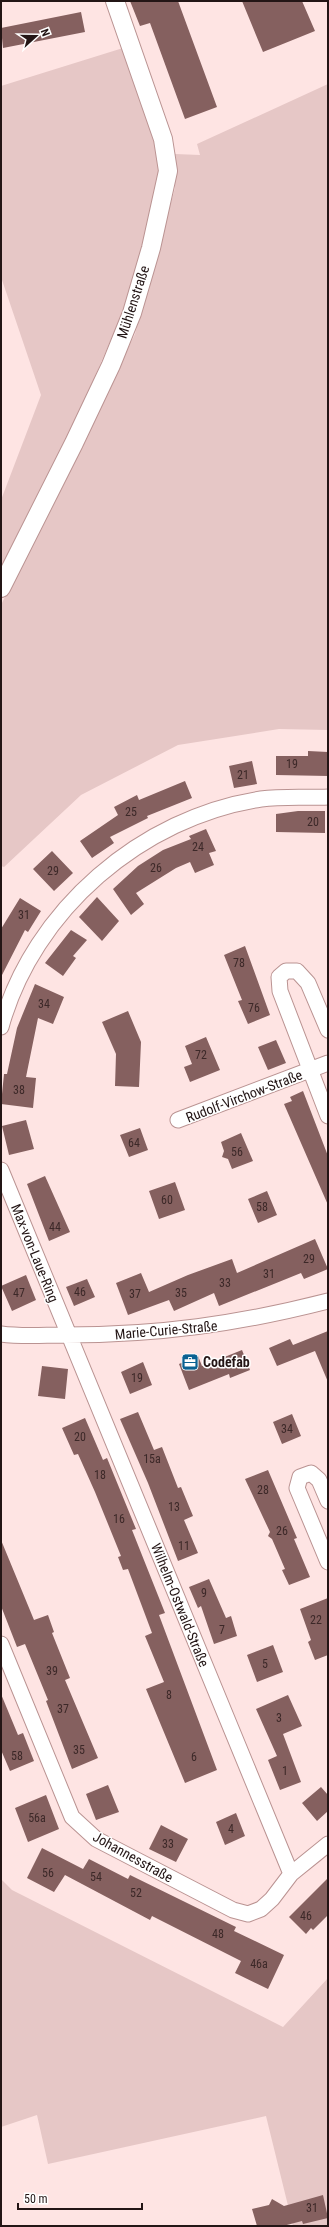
<svg xmlns="http://www.w3.org/2000/svg" width="329" height="2227" font-family="'Roboto Condensed',sans-serif">
<style>
.green{fill:#e6c7c6}
.building{fill:#85605f}
.lines{fill:none;stroke-linecap:round;stroke-linejoin:round}
.minor-casing{stroke:#ba9392;stroke-width:17}
.tertiary-casing{stroke:#ba9392;stroke-width:20}
.minor{stroke:#fff;stroke-width:15}
.tertiary{stroke:#fff;stroke-width:18}
.labels{text-anchor:middle;stroke-width:3;stroke-linejoin:round;paint-order:stroke}
.number-label{font-size:12px;fill:#3c2828}
.street-label{font-size:14px;fill:#231515;stroke:#fff}
.poi-label{font-size:14px;font-weight:bold;fill:#231515;stroke:#fff;text-anchor:start}
</style>
<rect width="100%" height="100%" fill="#fee4e3"/>
<path class="green" d="M123,48l28,80 7,26 1,19 -3,24 -30,107 -42,98 -83,167v-69l40,-105 -40,-118v-191z
M328,84v646l-49,-1 -101,16 -97,50 -77,72 -3,-1v-261l134,-271 40,-146v-34l25,1 -3,-11z
M1,1879l11,11 271,137 45,-49v248h-35l-27,-110 -218,48 -11,-49 -36,12z"/>
<path class="building" d="M130,1h48l39,106 -32,12 -35,-96 -10,3z
M242,1h60l13,30 -52,21z
M81,12l4,20 -82,16 -2,-20z
M308,751l20,1v24l-52,-1v-19h32z
M252,761l5,23 -23,4 -5,-22z
M185,781l7,17 -45,18 1,2 -38,19 4,6 -22,15 -12,-17 38,-26 -4,-8 23,-12 2,5z
M298,811h27v22l-49,-1v-18z
M206,829l10,22 -7,2 5,12 -19,8 -5,-11 -14,6 -40,25 8,11 -13,11 -18,-26 25,-23 25,-16 28,-11 -2,-3z
M52,851l21,22 -19,18 -21,-22z
M97,897l22,24 -17,20 -23,-24z
M20,898l21,13 -13,21 -3,-2 -24,47v-48z
M71,930l16,10 -14,16 3,2 -13,18 -18,-13z
M245,946l25,69 -22,9 -10,-23 4,-1 -18,-45z
M35,984l29,13 -11,27 -15,-6 -12,59 10,1 -3,30 -32,-4 3,-30h3l10,-46z
M128,1011l13,31 -2,45 -24,-1 1,-32 -14,-32z
M206,1037l14,33 -30,12 -6,-15 8,-3 -7,-18z
M276,1040l10,23 -18,7 -10,-23z
M303,1091l25,65v49l-44,-101 8,-3 -2,-4z
M26,1120l8,29 -25,6 -7,-29z
M140,1128l8,22 -19,7 -9,-22z
M241,1133l12,28 -21,8 -4,-10 -6,-2 2,-6 -3,-9z
M45,1176l25,56 -21,9 -22,-57z
M175,1182l10,28 -26,9 -10,-28z
M267,1191l10,24 -19,8 -10,-24z
M315,1239l13,30 -24,10 -3,-6 -82,33 -5,-13 -40,18 -5,-11 -41,15 -12,-32 25,-10 8,19 39,-17 44,-16 5,14z
M26,1275l10,25 -24,11 -11,-25z
M87,1279l8,18 -21,9 -8,-19z
M328,1331v51l-13,-31 -38,15 -8,-18 21,-9 3,6z
M242,1350l8,20 -20,8 -1,-4 -40,16 -10,-26 19,-8 4,10z
M143,1362l9,23 -22,9 -9,-22z
M42,1366l26,3 -3,30 -27,-3z
M138,1412l16,38 8,-3 16,41 3,-1 12,29 -9,4 14,33 -20,8 -30,-78 -28,-64z
M292,1414l9,22 -19,8 -9,-22z
M85,1418l18,42 4,-2 29,71 -4,1 33,83 -6,2 58,155 -32,13 -39,-94 18,-7 -19,-46 7,-3 -24,-64 -5,1 -5,-13 3,-1 -26,-64 -17,-38 -4,1 -12,-27z
M268,1470l26,61 3,7 -3,1 16,38 -21,8 -7,-15 3,-1 -13,-30 -4,-3 2,-4 -25,-53z
M1,1540l33,80 14,-5 6,17 -2,1 18,45 -5,2 33,78 -26,11 -26,-68 2,-1 -23,-56 -8,3 -16,-41z
M209,1579l17,39 5,-2 6,20 -23,8 -13,-38 -3,2 -9,-21z
M328,1598v57l-13,5 -7,-18 3,-2 -11,-31z
M273,1645l10,27 -26,10 -10,-27z
M1,1694l17,41 5,-2 11,28 -24,10 -9,-21z
M288,1695l14,31 -19,8 18,48 -21,8 -12,-30 9,-4 -21,-47z
M108,1785l11,27 -23,8 -10,-26z
M321,1787l7,8v16l-11,10 -15,-18z
M46,1795l13,34 -31,13 -13,-34z
M236,1813l9,23 -20,9 -9,-23z
M161,1825l27,14 -12,23 -27,-13z
M42,1848l41,21 6,-10 39,20 2,-4 106,52 -2,4 50,24 -16,34 -33,-16 6,-12 -89,-45 -2,4 -85,-45 -11,17 -27,-14z
M328,1878v37l-15,15 -2,-2 -5,6 -17,-17z
M323,2195l5,23 -25,6 -1,-3 -19,5h-26l-5,-17 17,-4 3,-6 12,7z"/>
<g class="lines">
<g class="minor-casing">
<path id="minor" d="M1,1027c32,-117 141,-210 260,-228 22,-3 45,-1 67,-2
M328,1030l-20,-47 -11,-12h-11l-7,6 1,14 48,125
M178,1120l150,-57
M1,1170l290,704
M1,1334c21,3 43,1 64,1 93,0 173,-11 263,-34
M328,1501l-9,-21 -8,-7 -11,4 -3,11 31,74
M1,1644l71,173 24,22 137,71 15,4 13,-5 11,-10 19,-25 37,-30"/>
</g>
<g class="tertiary-casing">
<path id="tertiary" d="M1,588l73,-145 37,-78 21,-52 19,-65 17,-77 -5,-32 -48,-138"/>
</g>
<use href="#minor" class="minor"/>
<use href="#tertiary" class="tertiary"/>
</g>
<defs>
<g id="office-square" transform="scale(0.9)"><rect x="-9" y="-9" width="18" height="18" rx="4" fill="#0a6192" stroke="#fff"/><path d="M-6-3h4V-5.5h4V-3h4V5H-6ZM-1-4.5V-3h2v-1.5ZM-6 0V1H6V0Z" fill="#fff"/></g>
</defs>
<g fill-rule="evenodd">
<use href="#office-square" x="190" y="1362"/>
</g>
<g class="labels">
<g class="number-label">
<text x="292" y="768">19</text>
<text x="243" y="779">21</text>
<text x="131" y="816">25</text>
<text x="313" y="826">20</text>
<text x="198" y="851">24</text>
<text x="156" y="872">26</text>
<text x="53" y="875">29</text>
<text x="24" y="919">31</text>
<text x="239" y="967">78</text>
<text x="44" y="1008">34</text>
<text x="254" y="1012">76</text>
<text x="201" y="1059">72</text>
<text x="19" y="1094">38</text>
<text x="134" y="1147">64</text>
<text x="237" y="1156">56</text>
<text x="167" y="1204">60</text>
<text x="262" y="1211">58</text>
<text x="55" y="1231">44</text>
<text x="309" y="1263">29</text>
<text x="269" y="1278">31</text>
<text x="225" y="1287">33</text>
<text x="80" y="1296">46</text>
<text x="19" y="1297">47</text>
<text x="181" y="1297">35</text>
<text x="135" y="1298">37</text>
<text x="137" y="1382">19</text>
<text x="287" y="1433">34</text>
<text x="80" y="1441">20</text>
<text x="152" y="1463">15a</text>
<text x="100" y="1479">18</text>
<text x="263" y="1494">28</text>
<text x="174" y="1511">13</text>
<text x="119" y="1523">16</text>
<text x="282" y="1535">26</text>
<text x="184" y="1550">11</text>
<text x="204" y="1597">9</text>
<text x="316" y="1624">22</text>
<text x="222" y="1634">7</text>
<text x="265" y="1668">5</text>
<text x="52" y="1675">39</text>
<text x="169" y="1699">8</text>
<text x="63" y="1713">37</text>
<text x="279" y="1722">3</text>
<text x="79" y="1754">35</text>
<text x="17" y="1760">58</text>
<text x="194" y="1761">6</text>
<text x="285" y="1775">1</text>
<text x="37" y="1822">56a</text>
<text x="231" y="1833">4</text>
<text x="168" y="1848">33</text>
<text x="48" y="1877">56</text>
<text x="96" y="1881">54</text>
<text x="136" y="1897">52</text>
<text x="306" y="1920">46</text>
<text x="218" y="1938">48</text>
<text x="259" y="1968">46a</text>
<text x="312" y="2212">31</text>
</g>
<g class="street-label">
<text transform="translate(133 302) rotate(-72)" y="5">Mühlenstraße</text>
<text transform="translate(244 1096) rotate(-21)" y="5">Rudolf-Virchow-Straße</text>
<text transform="translate(35 1253) rotate(68)" y="5">Max-von-Laue-Ring</text>
<text transform="translate(166 1330) rotate(-5)" y="5">Marie-Curie-Straße</text>
<text transform="translate(180 1605) rotate(68)" y="5">Wilhelm-Ostwald-Straße</text>
<text transform="translate(133 1857) rotate(29)" y="5">Johannesstraße</text>
</g>
<g class="poi-label">
<text x="203" y="1367">Codefab</text>
</g>
</g>
<rect width="329" height="2227" fill="none" stroke="#231515" stroke-width="4"/>
<g transform="translate(36 36) rotate(69)" stroke="#ffffff" stroke-width="3" paint-order="stroke">
<path d="M0-3L7 15L0 10L-7 15Z" fill="#231515"/>
<text y="-6" font-size="11" font-weight="bold" text-anchor="middle" fill="#231515">N</text>
</g>
<path d="M18 2203v6h124v-6" fill="none" stroke="#231515" stroke-width="2"/>
<text x="24" y="2203" font-size="12" fill="#231515" stroke="#ffffff" stroke-width="3" paint-order="stroke">50 m</text>
</svg>
